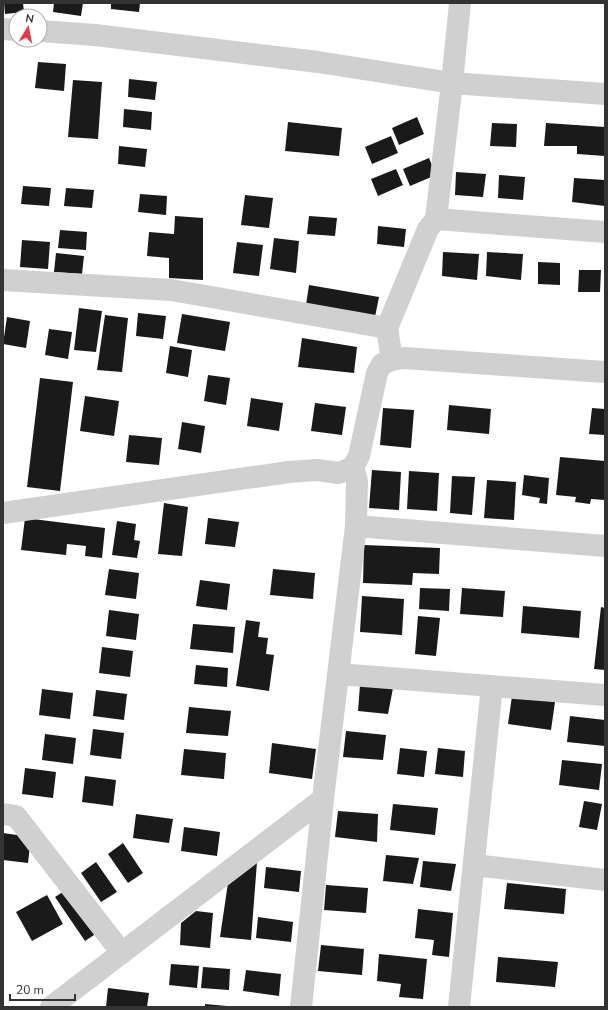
<svg xmlns="http://www.w3.org/2000/svg" width="608" height="1010" font-family="'Nunito Sans',sans-serif">
<style>
.building{fill:#1a1a1a}
.lines{fill:none;stroke-linecap:round;stroke-linejoin:round}
.minor{stroke:#d0d0d0;stroke-width:22}
</style>
<rect width="100%" height="100%" fill="#fff"/>
<path class="building" d="M4,3h19l1,9 -19,2z
M54,3h29l-2,13 -28,-4z
M111,3h29l-1,9 -28,-3z
M38,62l28,2 -2,27 -29,-3z
M129,79l28,3 -2,18 -27,-3z
M73,80l29,2 -4,57 -30,-2z
M124,109l28,3 -1,18 -28,-3z
M417,117l7,17 -25,11 -7,-17z
M288,122l54,6 -3,28 -54,-5z
M492,123l25,1 -1,23 -26,-1z
M546,123l59,4v29l-28,-2v-8h-33z
M391,136l7,17 -26,11 -7,-17z
M119,146l28,3 -2,18 -27,-3z
M429,158l7,17 -26,11 -7,-17z
M396,169l7,16 -25,11 -7,-17z
M456,172l30,2 -3,23 -28,-2z
M499,175l26,2 -2,23 -25,-2z
M574,178l31,2v26l-33,-4z
M23,186l28,2 -2,18 -28,-2z
M66,188l28,2 -2,18 -28,-2z
M140,194l27,2 -1,19 -28,-3z
M245,195l28,3 -4,30 -28,-3z
M175,216l28,2v62l-34,-2v-20l-22,-2 2,-24 25,2z
M309,216l28,2 -2,18 -28,-2z
M378,226l28,3 -2,18 -27,-3z
M60,230l27,2 -1,18 -28,-2z
M274,238l25,3 -3,32 -26,-4z
M22,240l28,2 -2,27 -28,-2z
M237,242l26,3 -4,31 -26,-3z
M443,252l36,2 -2,26 -35,-4z
M487,252l36,2 -2,26 -35,-4z
M56,253l28,3 -2,18 -28,-2z
M538,262l22,1v22l-22,-1z
M579,270h22l-1,22h-22z
M309,285l70,12 -4,20 -69,-12z
M79,308l23,3 -6,41 -22,-2z
M138,313l28,3 -3,23 -27,-3z
M182,314l48,8 -5,29 -48,-8z
M105,315l23,3 -6,54 -25,-2z
M7,317l23,4 -4,27 -23,-4z
M49,329l23,3 -4,27 -23,-4z
M302,338l55,9 -3,26 -56,-6z
M170,346l22,4 -4,27 -22,-4z
M208,375l22,3 -4,27 -22,-4z
M40,378l33,4 -13,109 -33,-4z
M85,396l34,5 -5,35 -34,-5z
M251,398l32,5 -4,28 -32,-5z
M315,403l31,4 -4,28 -31,-4z
M449,405l42,4 -2,25 -42,-4z
M383,408l31,2 -3,38 -31,-3z
M592,408l13,1v26l-16,-1z
M182,422l23,4 -4,27 -23,-4z
M129,435l33,3 -3,27 -33,-3z
M560,457l45,4v39l-14,-1 -1,5 -15,-2 1,-5 -20,-2z
M372,470l29,2 -2,38 -30,-2z
M409,471l30,2 -2,38 -30,-2z
M524,475l25,3 -2,26 -8,-1 1,-5 -18,-3z
M452,476l23,1 -3,38 -22,-2z
M487,480l29,2 -2,38 -30,-2z
M164,503l24,4 -6,49 -24,-2z
M25,518l80,10 -3,30 -17,-2 1,-10 -19,-2 -1,11 -45,-5z
M208,518l31,4 -4,25 -30,-3z
M117,521l19,3 -2,16 6,1 -3,17 -25,-3z
M364,545l76,3 -1,26 -26,-1 -1,12 -49,-2z
M109,569l30,4 -3,26 -31,-4z
M273,569l42,4 -2,26 -43,-4z
M200,580l30,4 -3,26 -31,-4z
M420,588l30,1 -1,22 -30,-2z
M462,588l43,3 -2,26 -43,-3z
M362,596l42,3 -2,36 -42,-3z
M523,606l58,5 -2,27 -58,-5z
M601,607l4,1v62l-11,-1z
M109,610l30,4 -3,26 -30,-4z
M418,616l22,2 -4,38 -21,-2z
M246,620l14,2 -2,15 10,1 -2,16 8,1 -5,36 -33,-5z
M193,624l42,3 -2,26 -43,-4z
M102,647l31,4 -3,26 -31,-4z
M196,665l32,3 -1,19 -33,-3z
M360,685l33,3 -5,26 -30,-3z
M42,689l31,4 -3,26 -31,-4z
M96,690l31,4 -3,26 -31,-4z
M512,696l43,6 -4,28 -43,-6z
M189,707l42,4 -3,25 -42,-3z
M570,716l35,4v26l-38,-4z
M93,729l31,4 -3,26 -31,-4z
M346,731l40,4 -3,25 -40,-3z
M45,734l31,4 -3,26 -31,-4z
M272,743l44,6 -4,30 -43,-6z
M400,748l27,3 -3,26 -27,-3z
M438,748l27,3 -2,26 -28,-3z
M184,749l42,4 -2,26 -43,-4z
M562,760l40,4 -3,26 -40,-5z
M25,768l31,4 -3,26 -31,-4z
M85,776l31,4 -3,26 -31,-4z
M584,801l18,3 -5,26 -18,-3z
M393,804l45,4 -3,27 -45,-5z
M338,811l40,3 -1,28 -42,-5z
M136,814l37,5 -4,24 -36,-5z
M184,827l36,5 -3,24 -36,-5z
M3,833l28,4 -3,26 -25,-3z
M123,843l20,30 -15,10 -20,-29z
M386,855l33,3 -6,26 -30,-3z
M423,861l33,3 -5,27 -31,-4z
M96,862l21,30 -16,10 -20,-29z
M257,862l-6,78 -31,-3 8,-54z
M266,867l35,4 -2,21 -35,-4z
M507,883l59,6 -2,25 -60,-5z
M326,885l42,3 -2,25 -42,-3z
M69,888l31,43 -15,10 -30,-44z
M47,895l16,29 -31,17 -16,-29z
M418,909l35,4 -4,44 -17,-2 2,-15 -19,-2z
M196,911l17,2 -3,35 -30,-3 1,-22z
M258,917l35,5 -2,20 -35,-4z
M321,945l43,4 -2,26 -44,-4z
M379,954l48,5 -4,40 -24,-2 2,-13 -24,-3z
M498,957l60,5 -3,25 -59,-5z
M171,964l28,2 -2,22 -28,-3z
M203,967l27,2 -1,21 -28,-2z
M246,970l35,4 -2,22 -36,-5z
M108,988l41,5 -2,14h-41z
M205,1004l22,2v1h-22z"/>
<g class="lines">
<path class="minor" d="M3,29l13,1
M40,31l55,4 223,27 134,21 153,11
M436,219l169,13
M3,280l168,10 216,38
M392,360l-5,-32 41,-99 8,-10 16,-136 8,-80
M3,513l286,-41 28,-2 22,3 14,-6 6,-11 18,-83 5,-9 10,-4 12,-2 201,14
M356,526l249,20
M338,674l267,21
M3,814l13,2 106,137
M474,865l131,15
M51,1007l272,-208
M301,1007l22,-208 33,-273 1,-45 -4,-14
M459,1007l33,-321"/>
</g>
<rect width="608" height="1010" fill="none" stroke="#333333" stroke-width="8"/>
<g transform="translate(28 28) rotate(10)"><circle r="19" fill="#ffffff" stroke="#adadad"/>
<path d="M0-3L7 15L0 10L-7 15Z" fill="#e63946"/>
<text y="-6" font-size="11" font-weight="bold" text-anchor="middle" fill="#333333">N</text>
</g>
<path d="M10 994v6h65v-6" fill="none" stroke="#333333" stroke-width="2"/>
<text x="16" y="994" font-size="12" fill="#333333" stroke="#ffffff" stroke-width="3" paint-order="stroke">20 m</text>
</svg>
